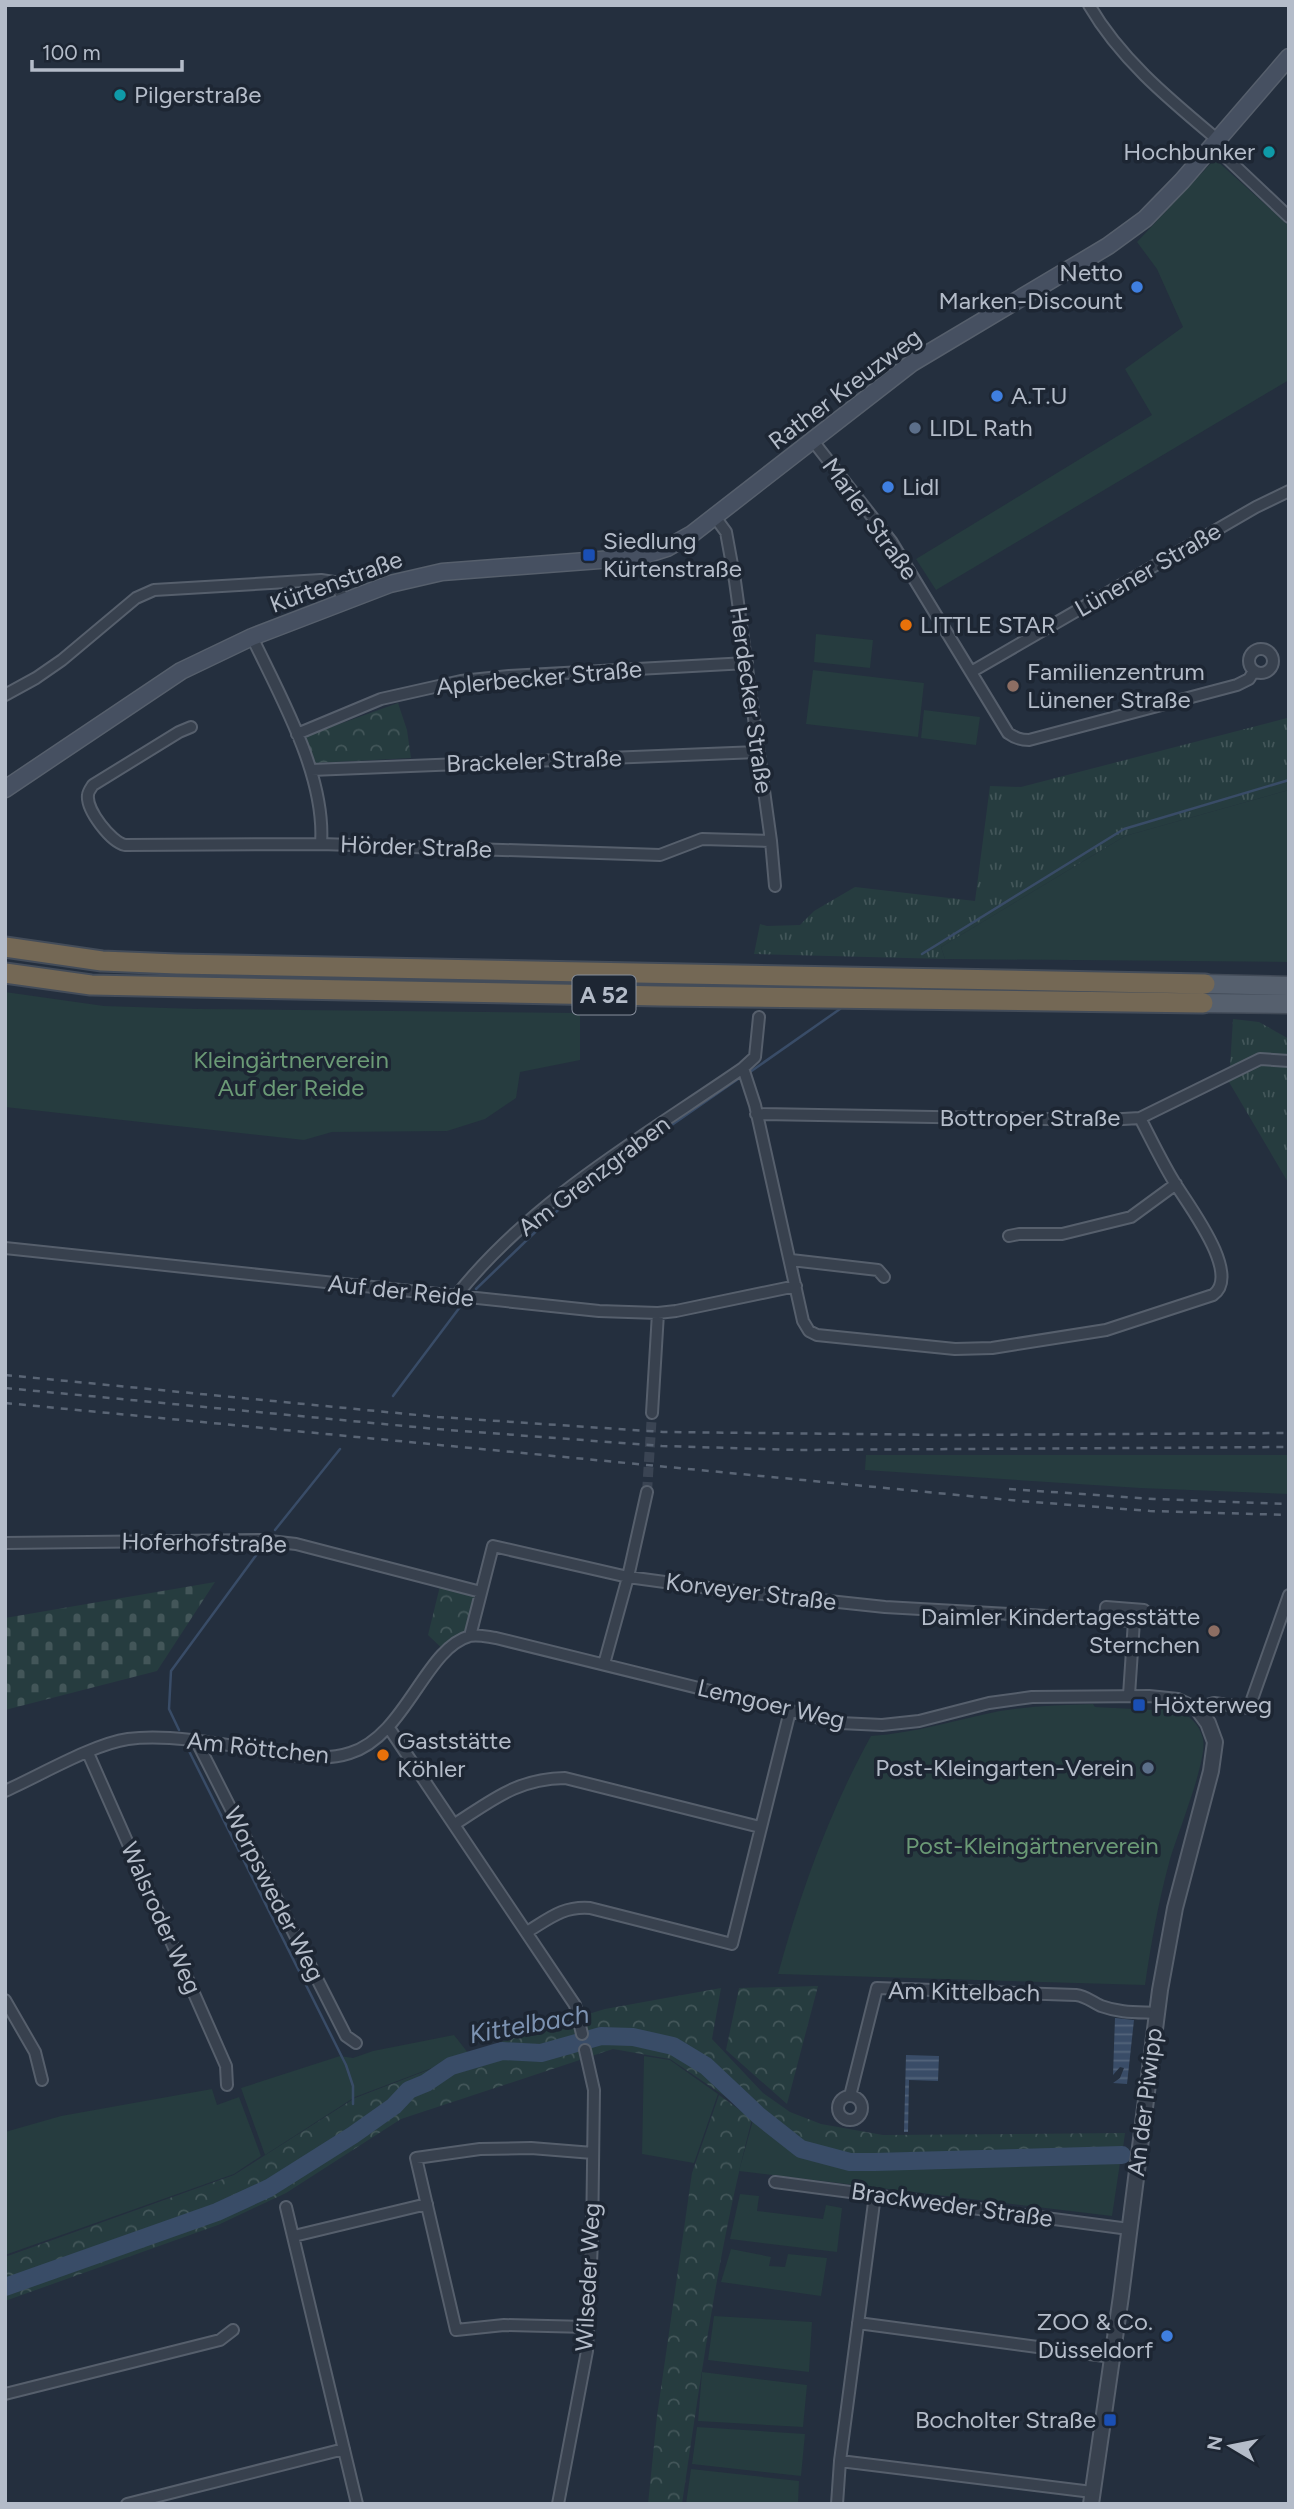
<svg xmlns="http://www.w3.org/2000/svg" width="1294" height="2509" font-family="Figtree,sans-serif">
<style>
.grass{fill:url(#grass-tufts)}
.cemetery{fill:url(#cemetery-stones)}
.park{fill:url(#park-crowns)}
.garden{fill:#263c3f}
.water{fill:url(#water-rules)}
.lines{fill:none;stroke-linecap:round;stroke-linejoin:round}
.stream{stroke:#394c67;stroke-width:2.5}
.river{stroke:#394c67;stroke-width:18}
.minor-tunnel{stroke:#3a4453;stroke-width:10;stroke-dasharray:10 5;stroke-linecap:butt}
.minor-casing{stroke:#565f6c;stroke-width:14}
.tertiary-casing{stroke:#565f6c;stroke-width:18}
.secondary-casing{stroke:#565f6c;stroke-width:19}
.primary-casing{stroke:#414a57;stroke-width:21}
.motorway-casing{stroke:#434c59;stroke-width:23}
.minor{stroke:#38414e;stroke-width:10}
.tertiary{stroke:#38414e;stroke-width:14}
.secondary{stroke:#465061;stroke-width:16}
.primary{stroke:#56606e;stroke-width:18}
.motorway{stroke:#746855;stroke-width:19}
.rail{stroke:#5a6575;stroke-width:2.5;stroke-dasharray:7 7;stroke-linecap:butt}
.culture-dot{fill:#0f9aa8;stroke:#1d2633;stroke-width:2.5}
.shop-dot{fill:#3f7fe0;stroke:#1d2633;stroke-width:2.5}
.service-dot{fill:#5c6f8a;stroke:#1d2633;stroke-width:2.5}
.transit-dot{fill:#1a4fb4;stroke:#1d2633;stroke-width:2.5}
.food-dot{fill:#e8710a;stroke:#1d2633;stroke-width:2.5}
.education-dot{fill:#8d6e63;stroke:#1d2633;stroke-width:2.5}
.labels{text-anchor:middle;stroke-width:7;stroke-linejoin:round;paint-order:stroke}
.shield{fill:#1d2633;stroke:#878f9c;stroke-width:2}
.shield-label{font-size:23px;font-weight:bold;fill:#b4bcc9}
.poi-label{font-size:24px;fill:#b4bcc9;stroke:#1d2633;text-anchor:start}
.street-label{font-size:24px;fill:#b4bcc9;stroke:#1d2633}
.park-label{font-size:24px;fill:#6b9a76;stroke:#1d2633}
.water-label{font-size:26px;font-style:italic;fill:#7c92b1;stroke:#1d2633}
</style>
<defs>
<pattern id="grass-tufts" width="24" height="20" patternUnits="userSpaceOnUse" patternTransform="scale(1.75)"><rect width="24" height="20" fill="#263c3f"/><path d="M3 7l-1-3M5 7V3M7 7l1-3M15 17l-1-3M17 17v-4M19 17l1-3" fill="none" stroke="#435659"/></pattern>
<pattern id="cemetery-stones" width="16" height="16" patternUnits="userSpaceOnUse" patternTransform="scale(1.75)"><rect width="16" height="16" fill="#263c3f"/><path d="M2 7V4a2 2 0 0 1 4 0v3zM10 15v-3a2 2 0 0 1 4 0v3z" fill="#435659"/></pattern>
<pattern id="park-crowns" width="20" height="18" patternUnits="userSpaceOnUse" patternTransform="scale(1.75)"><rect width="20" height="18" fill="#263c3f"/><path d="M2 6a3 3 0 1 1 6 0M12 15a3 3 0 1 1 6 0" fill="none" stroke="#435659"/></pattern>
<pattern id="water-rules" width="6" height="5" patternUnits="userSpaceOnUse" patternTransform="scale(1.75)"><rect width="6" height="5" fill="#394c67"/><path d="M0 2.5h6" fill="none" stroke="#53647b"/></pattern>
</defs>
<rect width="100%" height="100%" fill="#242f3e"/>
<path class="grass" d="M1287,718l2,72 -164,46 -184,111 4,12 -191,-5 6,-30 7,2 33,-1 14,-14 41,-24 120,14 15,-115 31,1z
M1233,1019l26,3 30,17v145l-60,-102z"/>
<path class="cemetery" d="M215,1582l-58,89 -152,39v-92z"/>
<path class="park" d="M398,703l9,27 4,28 -96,5 -9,-27z
M441,1582l40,10 -11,44 -24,16 -18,-17z
M818,1986l-31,118 -61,-54 13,-62z
M721,1988l-9,51 51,54 27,19 31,12 62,11 242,-2 -4,29 -247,5 -75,-12 -70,-56 -59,-40 -57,-10 -212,70 -115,74 -68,32 -213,76v-44l229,-82 121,-77 173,-66 77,-23z
M719,2095l33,24c-33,126 -51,256 -70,385h-34l9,-88 35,-243z"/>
<path class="garden" d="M1215,159l74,67v154l-353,210 -20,-31 236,-144 -27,-46 58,-42 -26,-58 -20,-27z
M816,634l57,6 -3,28 -56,-6z
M813,670l111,13 -6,54 -112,-13z
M924,710l56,7 -4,28 -55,-7z
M1289,790v172l-344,-3 -4,-12 184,-111z
M5,992l99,14 94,3 382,4v47l-60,12 -4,26 -31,21 -38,12 -115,1 -28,8 -299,-33z
M866,1455h423v39l-149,-6 -275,-18z
M1093,1704l2,3 60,3 4,-3c20,2 39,10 44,32 5,21 -27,98 -34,124 -11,41 -18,81 -24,122l-367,-11c23,-83 51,-162 93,-238 44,-3 85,-16 129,-25 30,-5 61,-6 93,-7z
M454,2035l15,19 -114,43 -90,58 -24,-67 99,-32 13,2 20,-7z
M644,2056l26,4 48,34 -24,69 -52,-9z
M212,2089l5,16 22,-8 22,59 -27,18 -229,81v-123l56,-16z
M753,2120l46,36 57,12 119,-1 145,-4 -8,53 -373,-45z
M740,2194l19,2 -2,15 66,8 3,-14 16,3 -5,44 -107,-13z
M731,2249l40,8 -2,9 16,1 3,-13 39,4 -6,38 -100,-14z
M714,2316l98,6 -3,50 -101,-12z
M702,2372l105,13 -4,42 -105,-6z
M697,2427l108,7 -4,42 -109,-12z
M691,2469l108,12 -1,23h-112z"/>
<path class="water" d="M1115,2018l19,2 -7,64 -14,-1 7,-5 4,-10 -4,-1 -7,8z
M906,2055l33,1 -1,25 -29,-1 -1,52h-4z"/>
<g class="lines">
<path class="stream" d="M922,954l202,-125 165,-49
M750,1072l90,-63
M476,1289l105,-101 157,-109
M393,1396l67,-89
M275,1530l65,-81
M179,1730l-10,-21 2,-38 89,-121
M188,1749l158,316 7,21v18
M353,2127v8"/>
<path class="river" d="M5,2287l212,-75 52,-24 84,-53 41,-29 15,-16 17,-7 25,-17 51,-15 39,2 60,-17 32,1 40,9 33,20 52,49 43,34 49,13h24l248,-7"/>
<path class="minor-tunnel" d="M647,1492l5,-79"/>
<g class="minor-casing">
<path id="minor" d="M1089,5c32,55 80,94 129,135
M1213,145l76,72
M813,441l78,100 117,192c7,5 12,7 21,7l208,-55 12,-6 5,-8
M715,517l11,15 9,49 36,260 4,45
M252,637c29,61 74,139 69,207
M1249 661a12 12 0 1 1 24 0a12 12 0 1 1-24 0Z
M971,672l285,-165 33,-16
M5,695l31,-17 26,-18 74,-62 18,-8 167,-10 13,2 11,19
M191,727l-12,5 -86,53c-2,3 -5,7 -5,10 -2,15 23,47 37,50l196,-1 339,11 42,-16 69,2
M297,734l84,-35 80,-18 48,-5 238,-13
M311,770l447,-18
M759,1017l-4,40 -12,11 12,37 48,216 6,10 8,4 138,14 37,-1 114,-18 107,-35c30,-21 -28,-94 -40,-115 -12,-20 -22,-41 -33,-62
M756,1114l350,6 34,-2 120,-59 29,2
M1009,1236l10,-2h43l69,-17 45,-33
M5,1248l594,63 59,2 18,-2 120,-25
M791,1260l87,10 6,7
M456,1296c76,-96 187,-159 287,-228
M652,1413l6,-100
M5,1543l256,-3 35,4 185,48
M1105,1619l1,-12 38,3
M470,1636l23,-90 135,31 88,12 169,18 249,14 -5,74
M604,1664l24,-87 19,-85
M389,1728l186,277 7,29
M197,1742l149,294 10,7
M88,1753l138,313 1,19
M5,1791c34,-15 88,-47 123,-52 43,-6 104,7 148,14 25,3 50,8 74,0 56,-17 75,-105 120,-117 8,-2 18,1 26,2l344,85 42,2 37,-4 70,-18 43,-6 117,-1 29,3 19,9 17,-5 35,5 40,-113
M455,1824c39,-25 62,-45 110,-46l195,49
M527,1932c23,-14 36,-26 63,-24l142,36 58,-233
M5,2000l30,52 7,28
M838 2108a12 12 0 1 1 24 0a12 12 0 1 1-24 0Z
M850,2096l27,-108 199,7c10,1 16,7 25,11 19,7 36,6 56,7
M775,2182l354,47
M286,2207l71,297
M294,2236l133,-32
M858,2323l254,34
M587,2327l-83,-2 -48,5 -40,-172 64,-9 51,-1 62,5
M5,2394l215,-54 13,-10
M840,2461l252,31
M127,2504l217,-55
M558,2504l29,-153 5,-110 2,-151 -9,-40
M837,2504l3,-43 35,-266"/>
</g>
<g class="tertiary-casing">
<path id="tertiary" d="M1091,2504l30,-208 39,-306 15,-82 36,-137 4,-29 -7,-19 -11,-15"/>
</g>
<g class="secondary-casing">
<path id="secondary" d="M5,789l176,-118 71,-34 138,-53 52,-12 197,-15 28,-9 25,-14 220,-171 196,-117 37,-27 37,-38 107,-124"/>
</g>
<g class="primary-casing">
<path id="primary" d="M1205,984l84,2
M1203,1003l86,1"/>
</g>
<g class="motorway-casing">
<path id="motorway" d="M5,947l97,14 75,3 1028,20
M5,973l86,12 569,11 543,7"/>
</g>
<use href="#minor" class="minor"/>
<use href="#tertiary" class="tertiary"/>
<use href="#secondary" class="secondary"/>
<use href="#primary" class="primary"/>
<use href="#motorway" class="motorway"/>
<path class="rail" d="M5,1375l433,42 225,15 289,3 337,-2
M5,1388l431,41 226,17 136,4 491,-3
M5,1403l1015,98 130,10 139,4
M1009,1489l145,10 135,5"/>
</g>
<g class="culture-dot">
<circle cx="120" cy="95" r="7"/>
<circle cx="1269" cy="152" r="7"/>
</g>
<g class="shop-dot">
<circle cx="1137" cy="287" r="7"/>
<circle cx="997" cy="396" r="7"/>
<circle cx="888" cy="487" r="7"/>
<circle cx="1167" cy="2336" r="7"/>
</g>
<g class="service-dot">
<circle cx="915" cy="428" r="7"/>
<circle cx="1148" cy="1768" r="7"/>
</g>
<g class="transit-dot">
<rect x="582" y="548" width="14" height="14" rx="3.5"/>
<rect x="1132" y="1698" width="14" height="14" rx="3.5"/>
<rect x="1103" y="2413" width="14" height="14" rx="3.5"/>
</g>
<g class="food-dot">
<circle cx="906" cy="625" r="7"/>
<circle cx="383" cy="1755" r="7"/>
</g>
<g class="education-dot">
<circle cx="1013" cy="686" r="7"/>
<circle cx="1214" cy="1631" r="7"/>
</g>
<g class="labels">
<rect class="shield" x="572.5" y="975.5" width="63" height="39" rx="5"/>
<g class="shield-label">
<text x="604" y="1003">A 52</text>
</g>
<g class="poi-label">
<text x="134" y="103">Pilgerstraße</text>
<text x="1255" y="160" text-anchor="end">Hochbunker</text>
<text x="1123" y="281" text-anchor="end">Netto<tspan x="1123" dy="28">Marken-Discount</tspan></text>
<text x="1011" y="404">A.T.U</text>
<text x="929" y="436">LIDL Rath</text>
<text x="902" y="495">Lidl</text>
<text x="603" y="549">Siedlung<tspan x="603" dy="28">Kürtenstraße</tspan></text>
<text x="920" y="633">LITTLE STAR</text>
<text x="1027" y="680">Familienzentrum<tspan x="1027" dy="28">Lünener Straße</tspan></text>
<text x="1200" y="1625" text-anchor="end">Daimler Kindertagesstätte<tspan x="1200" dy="28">Sternchen</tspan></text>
<text x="1153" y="1713">Höxterweg</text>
<text x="397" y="1749">Gaststätte<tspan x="397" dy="28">Köhler</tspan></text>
<text x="1134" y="1776" text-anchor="end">Post-Kleingarten-Verein</text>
<text x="1153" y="2330" text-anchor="end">ZOO &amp; Co.<tspan x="1153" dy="28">Düsseldorf</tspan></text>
<text x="1096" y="2428" text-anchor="end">Bocholter Straße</text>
</g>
<g class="street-label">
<text transform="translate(845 389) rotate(-37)" y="8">Rather Kreuzweg</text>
<text transform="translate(870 519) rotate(54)" y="8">Marler Straße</text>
<text transform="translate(1148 570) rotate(-30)" y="8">Lünener Straße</text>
<text transform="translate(336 582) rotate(-20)" y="8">Kürtenstraße</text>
<text transform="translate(539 678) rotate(-5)" y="8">Aplerbecker Straße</text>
<text transform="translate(751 700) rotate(82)" y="8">Herdecker Straße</text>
<text transform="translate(534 761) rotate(-2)" y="8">Brackeler Straße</text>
<text transform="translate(416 847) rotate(2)" y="8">Hörder Straße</text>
<text x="1030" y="1126">Bottroper Straße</text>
<text transform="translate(594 1176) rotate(-37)" y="8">Am Grenzgraben</text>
<text transform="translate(401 1291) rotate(6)" y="8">Auf der Reide</text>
<text transform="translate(204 1543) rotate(1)" y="8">Hoferhofstraße</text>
<text transform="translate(751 1592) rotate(7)" y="8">Korveyer Straße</text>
<text transform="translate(771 1704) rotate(13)" y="8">Lemgoer Weg</text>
<text transform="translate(258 1748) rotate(6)" y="8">Am Röttchen</text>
<text transform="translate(274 1894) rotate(63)" y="8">Worpsweder Weg</text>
<text transform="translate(161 1918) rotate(66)" y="8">Walsroder Weg</text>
<text transform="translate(964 1992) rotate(1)" y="8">Am Kittelbach</text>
<text transform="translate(1145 2102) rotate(-83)" y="8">An der Piwipp</text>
<text transform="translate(952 2205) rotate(8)" y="8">Brackweder Straße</text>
<text transform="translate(588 2277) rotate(-87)" y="8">Wilseder Weg</text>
</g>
<g class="park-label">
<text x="291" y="1068">Kleingärtnerverein<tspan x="291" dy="28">Auf der Reide</tspan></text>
<text x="1032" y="1854">Post-Kleingärtnerverein</text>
</g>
<g class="water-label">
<text transform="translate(529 2024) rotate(-10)" y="9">Kittelbach</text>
</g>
</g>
<rect width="1294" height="2509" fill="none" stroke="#b4bcc9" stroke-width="14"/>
<g transform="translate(1231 2446) rotate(280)" stroke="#1d2633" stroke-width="5" paint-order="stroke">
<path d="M0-5L12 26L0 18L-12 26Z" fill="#b4bcc9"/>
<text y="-10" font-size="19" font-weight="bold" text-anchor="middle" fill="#b4bcc9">N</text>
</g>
<path d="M32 60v10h150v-10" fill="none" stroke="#b4bcc9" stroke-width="3.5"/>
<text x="42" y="60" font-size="21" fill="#b4bcc9" stroke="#1d2633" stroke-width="5" paint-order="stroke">100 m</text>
</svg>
